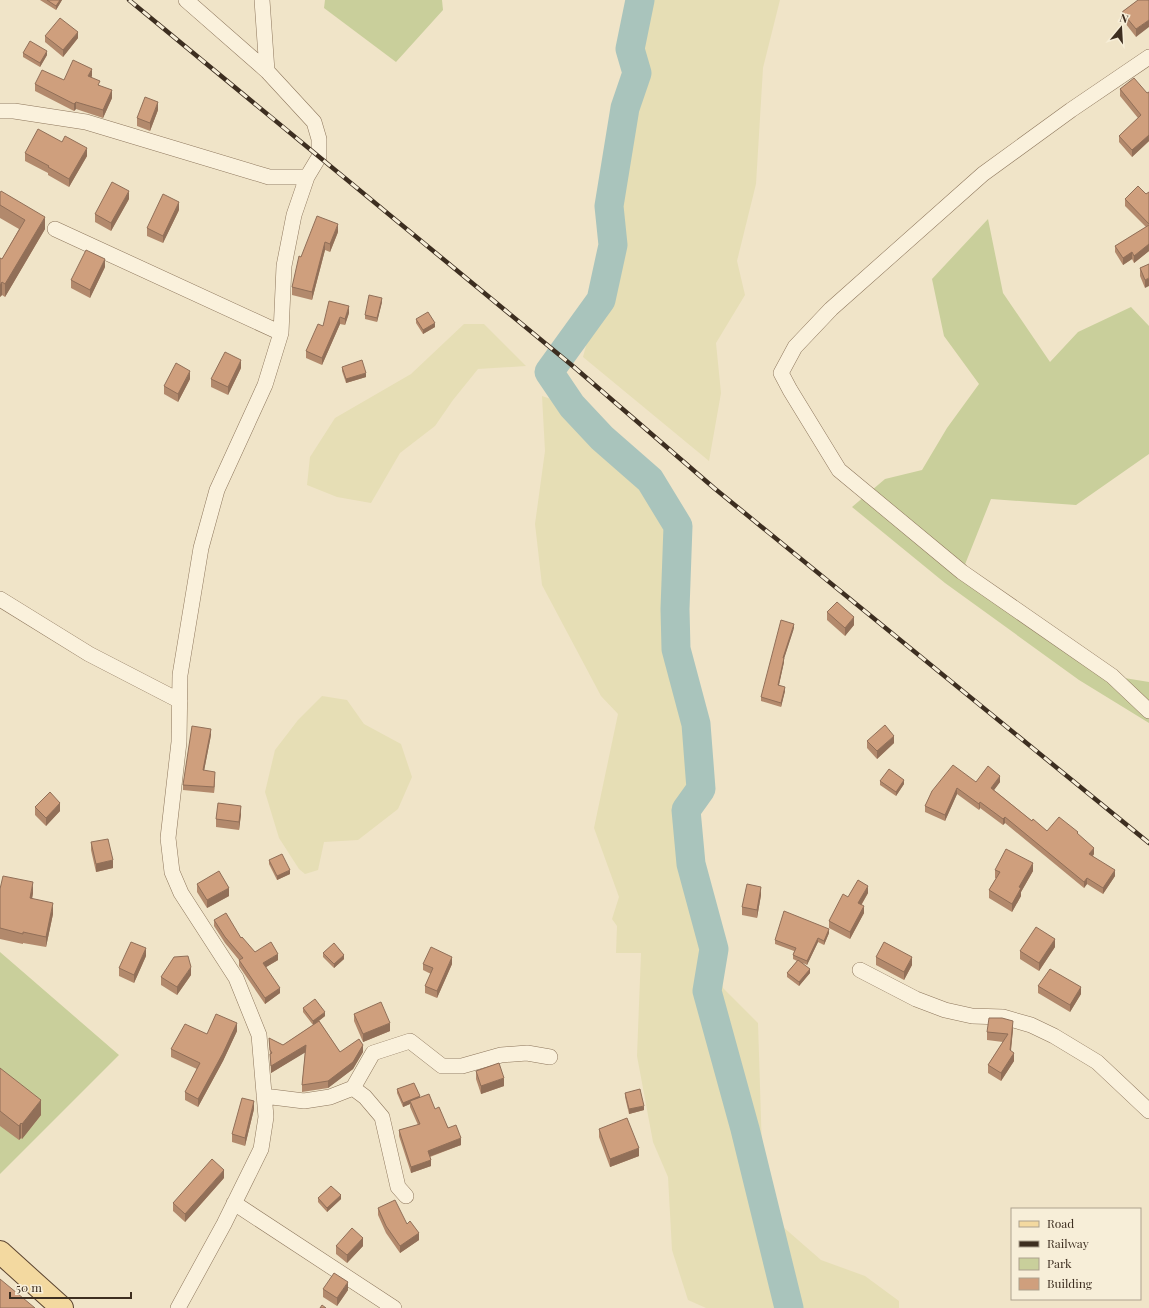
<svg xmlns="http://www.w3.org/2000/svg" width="1149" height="1308" font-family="'Playfair Display',serif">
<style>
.farmland{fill:#e6deb5}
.green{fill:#c9cf9b}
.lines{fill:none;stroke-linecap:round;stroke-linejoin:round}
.river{stroke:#a9c4bc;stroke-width:29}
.minor-casing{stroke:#8d765c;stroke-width:16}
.primary-casing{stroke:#5b4430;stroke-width:24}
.minor{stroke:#faf1dc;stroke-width:15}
.primary{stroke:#f3d9a0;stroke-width:22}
.rail-casing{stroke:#3d2e20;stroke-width:4.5}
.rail{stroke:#f7eed8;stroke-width:3;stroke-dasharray:9;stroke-linecap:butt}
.wall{fill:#b2896c}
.shaded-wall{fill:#916f58}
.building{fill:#cf9f7d;stroke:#916f58}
</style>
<rect width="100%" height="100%" fill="#f0e4c8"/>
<path class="farmland" d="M647,0h133l-17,68 -7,116 -19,77 8,34 -29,48 5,50 -12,68 -126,-104 30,-112z
M464,324h20l42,42 -48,3 -25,31 -18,26 -35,27 -29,50 -34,-6 -30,-12 3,-28 25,-39 76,-44z
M542,396l30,10 30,32 48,42 28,46 -3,83 1,40 20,75 5,65 -15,21 5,54 23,84 9,40 35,35 4,127 20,76 39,34 44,16 34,25v7h-193l-18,-8 -16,-50 -4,-73 -15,-35 -16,-86 4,-103h-25l1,-27 -5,-7 7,-22 -25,-69 24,-114 -17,-18 -59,-111 -7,-61 10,-73z
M322,696l25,4 17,24 37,20 11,33 -14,32 -40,31 -34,2 -6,28 -13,4 -6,-5 -20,-31 -14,-46 10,-42 23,-30z"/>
<path class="green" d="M325,0h117l1,10 -47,52 -72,-54z
M988,219l15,74 47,69 28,-30 53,-25 18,19v128l-73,51 -85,-6 -29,73 150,104 37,6v41l-70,-43 -134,-97 -93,-76 33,-28 37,-9 25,-42 32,-44 -35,-48 -12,-57z
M0,952l119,103 -119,119z"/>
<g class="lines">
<path class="river" d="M640,0l-10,49 7,24 -12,35 -16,98 4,39 -12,55 -52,72 23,34 30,32 48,42 28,46 -3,83 1,40 20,75 5,65 -15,21 5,54 23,85 -7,42 38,138 44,179"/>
<g class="minor-casing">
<path id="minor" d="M186,0l81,71
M1149,57l-78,53 -88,64 -152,135 -36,38 -14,26 9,17 49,80 123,102 150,104 37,35
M0,111h14l72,11 183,55h38
M55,229l226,104
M0,599l89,55 91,47
M860,970l56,29 29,11 27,6 31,1 28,8 23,11 43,26 52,49
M353,1088l12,9 17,20 16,70 8,9
M264,1096l40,5 26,-4 23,-9 20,-35 37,-12 32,25h20l39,-11 26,-2 23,4
M234,1203l160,105
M178,1308l46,-84 37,-75 5,-32 -7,-82 -23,-57 -55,-85 -9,-21 -4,-34 11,-96 1,-67 21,-127 16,-58 48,-105 16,-52 3,-67 10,-51 13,-38 12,-20v-18l-5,-17 -47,-51 -5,-71"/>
</g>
<g class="primary-casing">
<path id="primary" d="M0,1252l62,56"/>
</g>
<use href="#minor" class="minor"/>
<use href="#primary" class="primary"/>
<g class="rail-casing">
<path id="rail" d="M129,0l445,367 140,121 435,355"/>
</g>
<use href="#rail" class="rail"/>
</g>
<path class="wall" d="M40,0h22l-6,10z
M1138,0l-2,37 -14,-18v-7z
M45,36l33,2 -15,19 -18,-15z
M23,53l24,2 -7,12 -17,-10z
M92,76l-1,1 21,21 -9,20 -27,-9 -2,2 -39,-20v-7z
M1120,89l27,4 2,-1v49l-17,16 -13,-15v-6l19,-18 -18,-22z
M158,110l-8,21 -13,-5v-8z
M25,153l62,3 -18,31 -21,-12v-2l-23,-12z
M1149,192v59l-15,12 -2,-4 -9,6 -8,-13v-6l31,-19 -21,-21v-7l21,-5z
M0,193l45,36 -40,68 -3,-2 -2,2 2,-38 17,-30 -19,-11z
M129,199l-18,32 -16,-9v-8z
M179,210l-16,33 -16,-7v-8z
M338,232l-8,20 -5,-2 -13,50 -20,-5v-8l9,-30z
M1149,264l-4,24 -5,-12v-8z
M105,267l-15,31 -19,-10v-8z
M382,302l-5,20 -12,-3v-4z
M349,313l-4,12 -5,-1 -18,41 -16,-7v-7l17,-25z
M416,319l19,8 -12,7 -7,-11z
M342,367l24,10 -20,6 -4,-12z
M241,368l-13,27 -17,-8v-8z
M190,379l-12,23 -14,-8v-8z
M827,612l27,13 -9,11 -18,-16z
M794,628l-10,30v4l-5,23 6,6 -4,16 -20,-6v-4z
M211,735l-7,36 11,7 -1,15 -31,-3v-5z
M867,741l27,2 -17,16 -10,-11z
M880,781l24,3 -8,12 -16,-11z
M976,782h24l-6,8 38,31 15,10 31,3 16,20 -1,2 22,20 -12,18 -16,-10 -3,4 -79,-65 -2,2 -23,-17 -1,2 -22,-16 -12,27 -20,-9v-6l7,-15z
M35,807l25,4 -14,15 -11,-11z
M241,814l-2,16 -23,-3v-8z
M91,842l22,26 -17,4 -5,-22z
M269,860l21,14 -13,6 -8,-16z
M995,870l38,1 -12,21v4l-9,16 -23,-14v-8l7,-12h-1z
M197,884l32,12 -22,12 -10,-16z
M0,889l33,4 -1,6 21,15 -7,33 -23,-4v1l-23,-5z
M868,893l-6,11 2,9 -14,26 -21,-11v-7l19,-24z
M761,895l-4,23 -15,-3v-8z
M214,920l27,18 14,14 23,8 -12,7 14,26 -15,11 -26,-38v-6l-14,-17 -11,-17z
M829,933l-5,12 -6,-3 -11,23 -4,-2 7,10 -11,13 -12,-9v-4l10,-12 -4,-2v-4l1,-4 -19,-7v-4z
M1055,947l-16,24 -19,-12v-8z
M323,953l21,6 -10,9 -11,-11z
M146,956l-12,27 -15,-7v-8z
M876,957l36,8 -8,15 -28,-15z
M423,964h29l-15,34 -12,-5v-7l6,-12 -8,-4z
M191,975l-14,20 -16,-10v-8z
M1038,986l43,8 -11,18 -32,-19z
M303,1008l22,8 -6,5 21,31h23l-10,17 -25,19 -26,4v-7l3,-33 -34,21 -2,-35 14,7 30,-20 -10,-13z
M354,1014l36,17 -27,11 -9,-21z
M1013,1029l-2,22 3,10 -13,20 -13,-8v-8l15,-23 -16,-2v-8z
M237,1031l-14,30 -25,46 -13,-7v-8l12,-23 -26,-12v-8l36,-15z
M0,1068l41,47 -19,24 -1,-1 -2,2 -19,-14z
M476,1071l28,15 -23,8 -5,-15z
M397,1089l23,8 15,12 26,36 -31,12 1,9 -20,7 -12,-37v-6l19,-5 -8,-18v-3l-7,3 -6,-14z
M625,1093l19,17 -15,4 -4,-17z
M254,1109l-9,37 -13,-4v-8z
M599,1129l40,27 -29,11 -11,-30z
M224,1178l-39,44 -12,-11v-8z
M318,1198l23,1 -14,13 -9,-10z
M378,1208l41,32 -19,13 -14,-20 -8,-18z
M336,1246h27l-16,17 -11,-9z
M323,1289l25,1 -11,16 -14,-9z"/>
<path class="shaded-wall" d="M60,0h2l-6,10v-4z
M1149,20v7l-13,10v-8z
M78,32v6l-15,19v-7z
M47,51v4l-7,12v-4z
M92,69v7l-4,7v-7z
M112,90v8l-9,20v-8z
M76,102v7l-2,2v-7z
M158,102v8l-8,21v-8z
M1149,135v6l-17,16v-7z
M87,148v8l-18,31v-8z
M129,191v8l-18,32v-8z
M179,202v8l-16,33v-7z
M45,217v12l-40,68v-13z
M338,224v8l-8,20v-8z
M325,242v8l-13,50v-8z
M1149,244v7l-15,12v-7z
M1132,252v7l-9,6v-7z
M105,259v8l-15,31v-8z
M1149,278v8l-4,2v-8z
M2,282v13l-2,2v-12z
M382,298v4l-5,20v-4z
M349,306v7l-4,12v-6z
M340,317v7l-18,41v-7z
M435,323v4l-12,7v-4z
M241,360v8l-13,27v-8z
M190,371v8l-12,23v-8z
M366,373v4l-20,6v-4z
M854,617v8l-9,11v-8z
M794,624v4l-11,34v-4z
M784,658v4l-6,27v-4z
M785,687v4l-4,16v-4z
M211,729v6l-8,41v-6z
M894,736v7l-17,16v-8z
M215,772v6l-1,15v-6z
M1000,776v6l-9,12v-6z
M904,780v4l-8,12v-4z
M957,788v6l-12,27v-6z
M980,802v6l-1,2v-6z
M60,803v8l-14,15v-8z
M241,806v8l-2,16v-8z
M1005,817v6l-2,2v-6z
M1094,848v6l-5,6v-6z
M113,860v8l-17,4v-8z
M1033,863v8l-12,21v4l-9,16v-8l7,-17z
M290,870v4l-13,6v-4z
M1115,870v6l-12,18v-6z
M1087,878v6l-3,4v-6z
M33,882v11l-3,16v-11z
M868,886v7l-10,17v-7z
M761,887v8l-4,23v-8z
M229,888v8l-22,12v-8z
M53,903v11l-7,33v-10z
M864,906v7l-14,26v-7z
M829,929v4l-5,12v-4z
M818,938v4l-11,23v-4z
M1055,939v8l-16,24v-8z
M146,948v8l-12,27v-8z
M278,954v6l-15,9v-6z
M344,955v4l-10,9v-4z
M452,957v7l-15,34v-7z
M912,957v8l-8,15v-8z
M191,967v8l-14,20v-8z
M810,969v4l-11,13v-4z
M1081,987v7l-11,18v-7z
M280,988v5l-15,11v-6z
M325,1012v4l-12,9v-4z
M1013,1021v8l-3,29v-8z
M237,1023v8l-14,30 -25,46v-8z
M390,1023v8l-27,11v-8z
M306,1045v7l-35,21v-7z
M363,1045v7l-10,17 -25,19v-7z
M1014,1053v8l-13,20v-8z
M504,1078v8l-23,8v-8z
M420,1096v4l-10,1v3l-7,3v-4z
M41,1100v15l-19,24v-15z
M254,1101v8l-9,37v-8z
M644,1106v4l-15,4v-5z
M21,1123v15l-2,2v-14z
M461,1138v7l-33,12v-6z
M639,1148v8l-29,11v-8z
M431,1160v6l-20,7v-6z
M224,1170v8l-39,44v-8z
M341,1195v4l-14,13v-4z
M419,1233v7l-19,13v-7z
M363,1238v8l-16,17v-8z
M348,1282v8l-11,16v-8z"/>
<path class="building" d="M47,0h13l-4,6z
M1138,0h11v20l-13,9 -14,-17z
M60,18l18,14 -15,18 -18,-14z
M30,41l17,10 -7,12 -17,-10z
M73,60l19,9 -4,7 12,5 -2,4 14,5 -9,20 -27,-8 -2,2 -39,-20 7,-14 22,10z
M1134,78l13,15 2,-1v43l-17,15 -13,-14 22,-21 -21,-26z
M145,97l13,5 -8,21 -13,-5z
M38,129l24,13 3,-6 22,12 -18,31 -21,-12 1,-1 -24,-13z
M112,182l17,9 -18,32 -16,-9z
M1138,186l8,8 3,-2v32l-24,-25z
M1,191l44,26 -40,67 -3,-2 -2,3v-27l2,1 23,-39 -25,-15v-12z
M163,194l16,8 -16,34 -16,-8z
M317,216l21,8 -8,20 -5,-2 -13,50 -20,-5 7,-31 2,1z
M1149,225v19l-15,12 -2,-4 -9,6 -8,-12z
M86,250l19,9 -15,31 -19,-10z
M1149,264v14l-4,2 -5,-12z
M369,295l13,3 -5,20 -12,-3z
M329,301l20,5 -4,13 -5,-2 -18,41 -16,-7 12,-27 5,2z
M428,312l7,11 -12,7 -7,-11z
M225,352l16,8 -13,27 -17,-8z
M362,360l4,13 -20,6 -4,-12z
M176,363l14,8 -12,23 -14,-8z
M837,602l17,15 -9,11 -18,-16z
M781,620l13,4 -11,34h1l-6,27 7,2 -4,16 -20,-6z
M885,725l9,11 -17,15 -10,-10z
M192,726l19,3 -8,41 12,2 -1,15 -31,-2z
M953,765l23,17 12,-16 12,10 -9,12 41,33 1,-2 14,12 12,-14 19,15 -1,1 17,15 -5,6 26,16 -12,18 -16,-10 -3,4 -79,-65 -2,2 -23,-17 -1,2 -22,-16 -12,27 -20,-9 7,-15z
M889,769l15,11 -8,12 -16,-11z
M50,792l10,11 -14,15 -11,-11z
M218,803l23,3 -2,16 -23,-3z
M108,839l5,21 -17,4 -5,-22z
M1006,849l27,14 -14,24 2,1 -9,16 -23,-14 11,-18 -5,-2z
M282,854l8,16 -13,6 -8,-16z
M219,871l10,17 -22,12 -10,-16z
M3,876l30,6 -3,16 23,5 -7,34 -23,-5v2l-23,-6v-39z
M858,880l10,6 -10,17 6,3 -14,26 -21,-11 14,-27 5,3z
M747,884l14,3 -4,23 -15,-3z
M784,911l45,18 -5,12 -6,-3 -11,23 -14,-6 3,-7 -21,-8z
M226,913l15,25 1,-1 13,15 16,-10 7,12 -15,9 17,25 -15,10 -26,-38 4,-2 -18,-21 -11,-17z
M1036,927l19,12 -16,24 -19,-12z
M131,942l15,6 -12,27 -15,-7z
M884,942l28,15 -8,15 -28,-15z
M334,943l10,12 -10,9 -11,-11z
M431,947l21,10 -15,34 -12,-5 8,-18 -10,-4z
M188,956l3,11 -14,20 -16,-10 13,-20z
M798,960l12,9 -11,13 -12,-9z
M1050,969l31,18 -11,18 -32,-19z
M315,999l10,13 -12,9 -10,-13z
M381,1002l9,21 -27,11 -9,-20z
M216,1014l21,9 -14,30 -25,46 -13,-7 15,-29 -29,-14 14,-25 22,10z
M989,1018h13l11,3 -3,29 4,3 -13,20 -13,-8 20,-31 -21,-2z
M319,1021l21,31 19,-13 4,6 -10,17 -25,19 -26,4 4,-40 -35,21 -1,-12 2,-1 -2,-3 -1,-12 14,7z
M499,1063l5,15 -23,8 -5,-15z
M0,1068l41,32 -19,24 -1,-1 -2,3 -19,-15z
M414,1083l6,13 -17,7 -6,-14z
M640,1089l4,17 -15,3 -4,-16z
M429,1094l6,15 4,-2 9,21 8,-3 5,13 -33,13 3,9 -20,7 -12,-37 21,-6 -10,-23z
M242,1098l12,3 -9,37 -13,-4z
M627,1118l12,30 -29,11 -11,-30z
M212,1159l12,11 -39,44 -12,-11z
M331,1186l10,9 -14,13 -9,-10z
M395,1200l12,24 3,-3 9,12 -19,13 -14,-20 -8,-18z
M352,1228l11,10 -16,17 -11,-9z
M334,1273l14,9 -11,16 -14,-9z
M0,1279l35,29h-35z
M322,1305l4,3h-6z"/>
<rect x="1011" y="1208" width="130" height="92" fill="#f7eed8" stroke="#ada18e"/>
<rect x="1019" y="1221" width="20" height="6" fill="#f3d9a0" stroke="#ada18e"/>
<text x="1047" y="1228" font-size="12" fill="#3d2e20">Road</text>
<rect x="1019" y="1241" width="20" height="6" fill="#3d2e20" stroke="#ada18e"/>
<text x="1047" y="1248" font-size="12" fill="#3d2e20">Railway</text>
<rect x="1019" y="1258" width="20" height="12" fill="#c9cf9b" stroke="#ada18e"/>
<text x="1047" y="1268" font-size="12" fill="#3d2e20">Park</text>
<rect x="1019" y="1278" width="20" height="12" fill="#cf9f7d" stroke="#ada18e"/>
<text x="1047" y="1288" font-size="12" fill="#3d2e20">Building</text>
<g transform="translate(1121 28) rotate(18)" stroke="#f7eed8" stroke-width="3" paint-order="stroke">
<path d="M0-3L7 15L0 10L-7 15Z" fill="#3d2e20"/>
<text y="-6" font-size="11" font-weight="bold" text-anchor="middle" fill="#3d2e20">N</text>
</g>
<path d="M10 1292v6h121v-6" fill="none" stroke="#3d2e20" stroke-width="2"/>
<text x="16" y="1292" font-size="12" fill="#3d2e20" stroke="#f7eed8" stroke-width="3" paint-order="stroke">50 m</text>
</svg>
